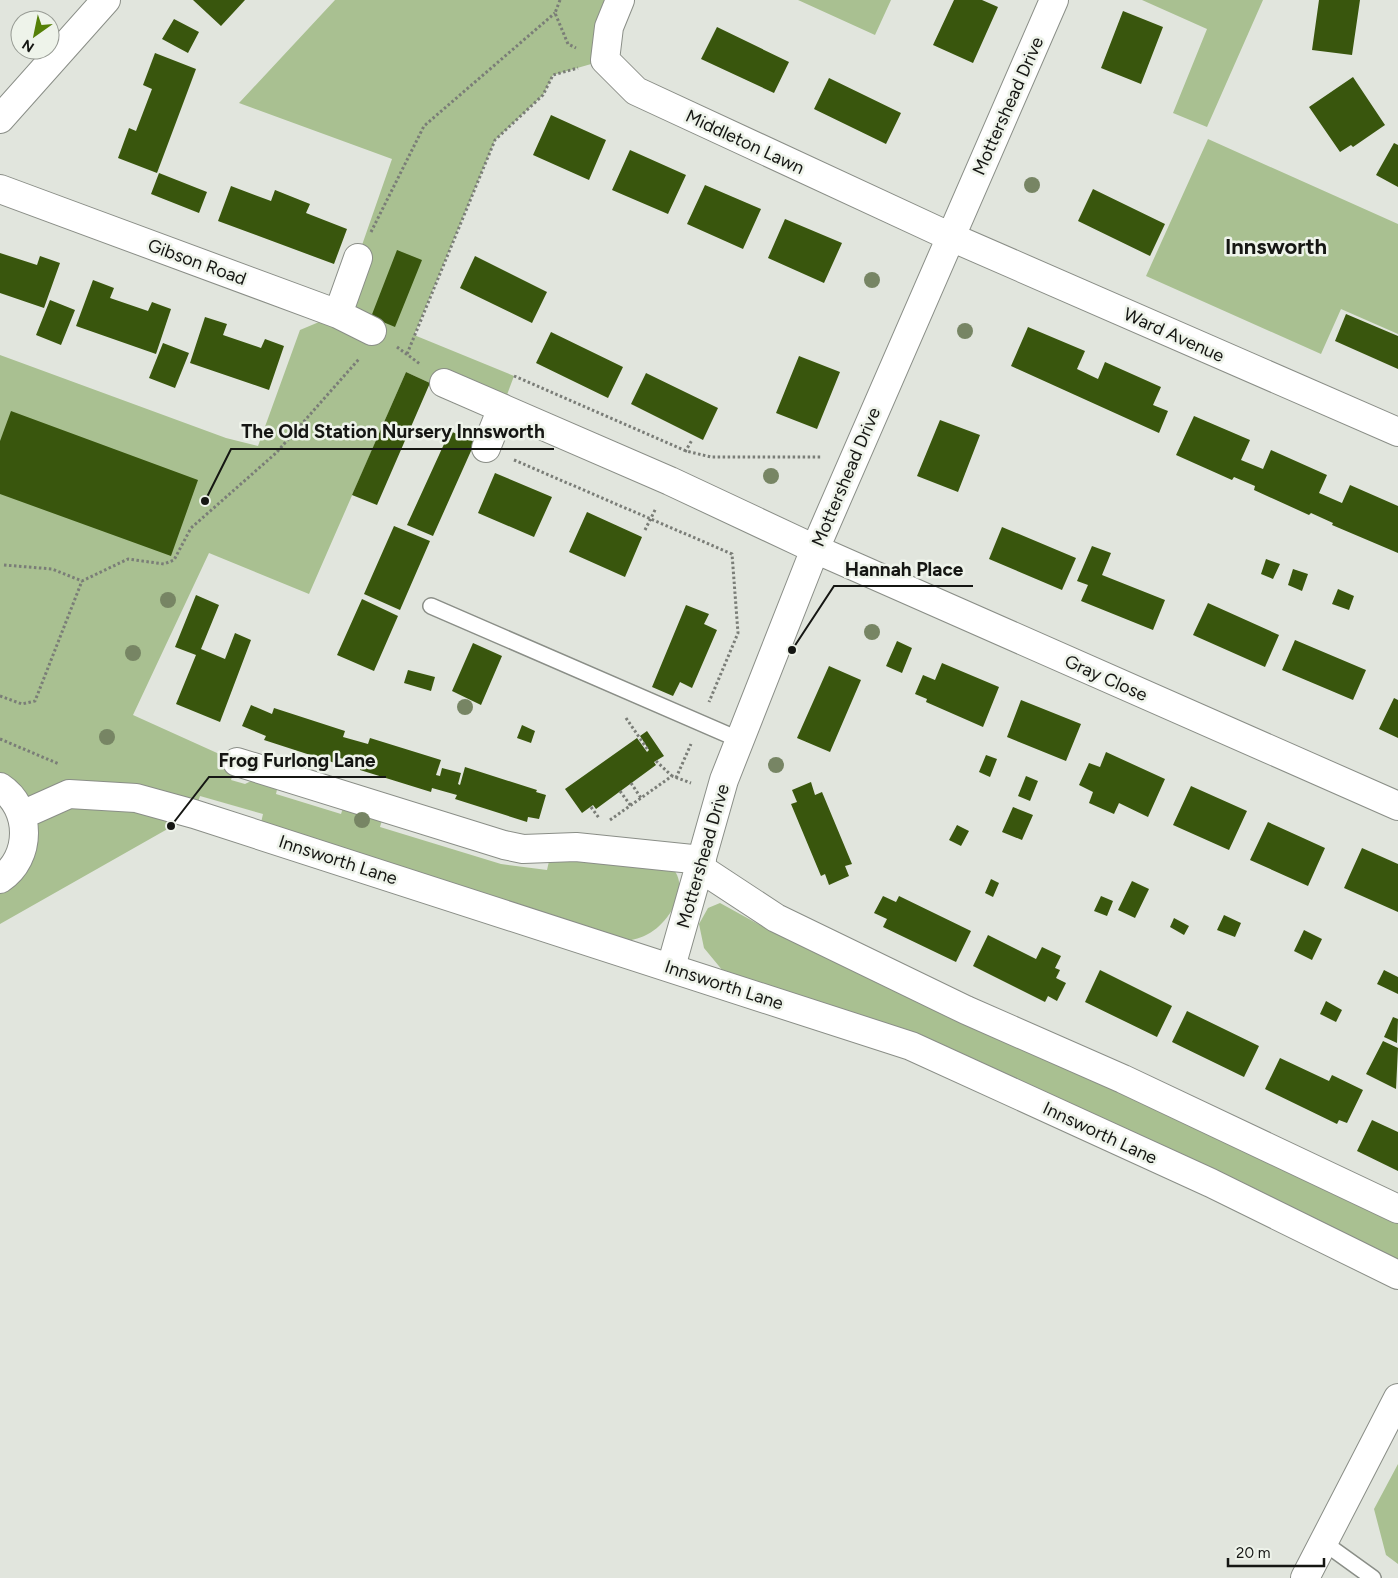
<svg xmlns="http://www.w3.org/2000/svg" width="1398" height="1578" font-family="Figtree,sans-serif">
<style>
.green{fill:#a9c091}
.building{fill:#39560d}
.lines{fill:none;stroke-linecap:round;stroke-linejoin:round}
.service-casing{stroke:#8a8e87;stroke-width:18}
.minor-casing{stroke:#8a8e87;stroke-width:30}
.tertiary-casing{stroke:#8a8e87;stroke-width:30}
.path{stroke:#7a7d77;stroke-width:3;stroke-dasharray:2.5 2.5;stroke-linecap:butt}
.service{stroke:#fff;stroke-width:15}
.minor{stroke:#fff;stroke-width:28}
.tertiary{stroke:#fff;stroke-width:28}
.tree{fill:#778564}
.labels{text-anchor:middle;stroke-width:5;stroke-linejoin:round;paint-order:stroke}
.street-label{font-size:18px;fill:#151613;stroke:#eef3ea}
.district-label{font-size:22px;font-weight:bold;fill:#151613;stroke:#eef3ea}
.leader{fill:none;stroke:#151613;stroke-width:2}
.callout-dot{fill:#151613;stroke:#eef3ea;stroke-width:2}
.callout-label{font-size:19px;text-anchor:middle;font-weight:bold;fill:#151613;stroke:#eef3ea;stroke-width:5;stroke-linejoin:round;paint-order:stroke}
</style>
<rect width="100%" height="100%" fill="#e1e5dd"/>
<path class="green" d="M335,0h285l-15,60 -52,15 -10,20 -48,45 -81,195 100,41 -12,32 -58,-25h-14l-24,-11 -97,222 -100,-41 -76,162 104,47 -6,18 14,4 12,-6 21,7 -2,9 65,20 3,-9 39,12 -3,10 121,37 46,6 3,-13 120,9c23,19 -1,57 -22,68 -6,4 -15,5 -22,8l-366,-115 3,-13 -63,-18 -6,18 -194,110v-45l21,-26 -21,-66v-432l226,83 32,8 42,-116 38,-16 54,-155 -153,-56z
M798,0h93l-16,35z
M1142,0h121l-56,127 -34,-14 34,-84z
M1208,139l190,85v110l-57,-25 -20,45 -175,-78z
M720,903l49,27 629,279v52l-675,-290 -19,-23 -5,-24 9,-16z
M1398,1464v100l-12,-9 -12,-46z"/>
<path class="building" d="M193,0h52l-24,26z
M954,0h28l16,7 -25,56 -40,-18z
M1319,0h41l-8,55 -40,-5z
M1123,11l40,16 -22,57 -40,-16z
M174,19l25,13 -11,21 -26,-14z
M717,27l72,35 -15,31 -73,-34z
M155,53l41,16 -39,104 -39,-15 11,-30 7,3 16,-42 -9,-4z
M1353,77l32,48 -32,22 -2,-2 -11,7 -31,-45z
M829,78l72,35 -15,31 -72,-35z
M551,115l55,25 -17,40 -56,-25z
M1394,143l4,2v42l-22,-12z
M630,150l56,25 -18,39 -56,-24z
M159,173l48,19 -8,21 -48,-19z
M705,185l56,24 -18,40 -56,-25z
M231,186l40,15 4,-11 35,14 -4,9 41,16 -13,35 -116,-43z
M1093,189l72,35 -15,32 -72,-35z
M785,219l57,24 -18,40 -56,-25z
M397,250l25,10 -27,67 -24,-10z
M0,253l37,12 3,-9 20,7 -16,45 -44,-15z
M475,256l72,36 -15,31 -72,-35z
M93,280l21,8 -4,10 38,13 4,-9 19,7 -15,45 -80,-28z
M50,300l25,10 -14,35 -25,-10z
M1346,314l52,22v33l-63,-28z
M205,317l22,7 -4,11 38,13 4,-9 19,7 -15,44 -79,-27z
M1028,327l57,24 -8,18 21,10 7,-17 56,25 -8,18 15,6 -9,22 -148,-67z
M551,332l72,35 -15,31 -72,-35z
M163,343l26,10 -14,35 -26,-10z
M799,356l41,16 -23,57 -41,-16z
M406,372l24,11 -53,122 -25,-10z
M646,373l72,35 -15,32 -72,-36z
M11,411l187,69 -27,76 -171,-62v-53z
M1194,416l56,24 -9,20 22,9 8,-19 56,25 -8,18 23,10 8,-18 48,21v47l-66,-28 1,-2 -22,-10 -2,2 -55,-25 1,-4 -21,-9 -2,3 -56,-25z
M940,420l40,15 -22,57 -41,-16z
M450,431l25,11 -42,94 -26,-11z
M495,473l57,24 -18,40 -56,-24z
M587,512l55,25 -17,40 -56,-25z
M394,526l36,15 -30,69 -36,-16z
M1002,527l74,31 -14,32 -73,-31z
M1092,546l19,7 -9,22 63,25 -12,30 -72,-29 7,-16 -11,-4z
M1266,559l14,5 -7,15 -12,-5z
M1293,569l15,5 -6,17 -14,-6z
M1338,589l16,7 -5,14 -17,-6z
M196,595l23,10 -18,44 24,10 10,-26 16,7 -31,82 -44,-18 20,-49 -21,-8z
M362,599l36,17 -24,55 -37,-16z
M1208,603l71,32 -14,32 -72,-32z
M686,605l23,9 -5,10 13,6 -25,58 -12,-6 -7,14 -21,-9z
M1295,640l71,30 -13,30 -71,-30z
M897,641l15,7 -10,25 -16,-7z
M473,643l29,13 -21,49 -29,-14z
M942,663l57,24 -16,40 -57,-25 1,-3 -12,-5 8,-19 12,5z
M829,666l32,14 -31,72 -33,-14z
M408,670l27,7 -4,14 -27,-8z
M1394,698l4,2v38l-19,-9z
M1021,700l60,24 -15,37 -59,-24z
M251,705l21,9 2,-6 71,23 -2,6 25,7 2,-6 71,22 -5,15 4,1 2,-8 19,5 -3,11 2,1 5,-18 72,23 -1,2 10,3 -7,24 -11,-2 -1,5 -72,-23 2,-4 -25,-7 -1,4 -71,-22 1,-5 -24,-8 -2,6 -71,-23 2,-4 -24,-10z
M522,725l13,6 -4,12 -14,-5z
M647,731l17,25 -10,6 2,3 -60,44 -3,-4 -11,8 -17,-24 72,-51 10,14 2,-2 -9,-14z
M1106,752l59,27 -17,38 -29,-14 -5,11 -25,-11 4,-11 -14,-7 10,-22 11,4z
M986,755l11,4 -7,18 -11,-5z
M1026,776l12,5 -8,20 -12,-5z
M811,782l4,13 7,-3 30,72 -7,2 4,10 -20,9 -4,-11 -4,2 -30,-72 6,-2 -5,-12z
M1191,786l56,25 -18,39 -56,-25z
M1013,807l20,8 -11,25 -20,-8z
M1268,822l57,26 -17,38 -58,-26z
M957,825l12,6 -8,15 -12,-6z
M1362,848l36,16v48l-54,-24z
M991,879l8,4 -6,14 -8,-4z
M1132,881l17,8 -14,29 -17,-8z
M883,896l13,6 3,-6 72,35 -15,31 -73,-35 4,-8 -13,-6z
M1101,896l12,5 -6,15 -13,-5z
M1224,915l17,8 -6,14 -18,-7z
M1174,918l15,8 -5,9 -14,-8z
M1304,930l18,9 -10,21 -18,-9z
M988,935l48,24 6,-12 19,9 -6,12 5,2 -4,8 10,5 -9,18 -9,-5 -3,6 -72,-36z
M1100,970l72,36 -15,31 -72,-35z
M1384,970l14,7v17l-21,-10z
M1326,1001l16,9 -6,12 -16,-8z
M1187,1011l72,35 -15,31 -72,-35z
M1393,1017l5,2 -1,24 -13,-6z
M1383,1041l15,7 -2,41 -30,-15z
M1280,1058l49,23 3,-6 31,15 -16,33 -8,-3 -2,4 -72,-35z
M1372,1120l26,12v39l-41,-20z"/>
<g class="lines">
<g class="service-casing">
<path id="service" d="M431,606l309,134
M1323,1542l50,36"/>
</g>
<g class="minor-casing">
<path id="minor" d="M620,0l-11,27 -4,33 31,31 315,146 447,195
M0,119l106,-119
M0,189l338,125 20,-56
M338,314l34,17
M444,383l226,98 145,68 583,257
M486,448l16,-40
M237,762l267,83 19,4 53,-2 126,13
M700,868l76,50 190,92 157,69 275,130
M671,967l53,-187 91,-231 239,-549"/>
</g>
<g class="tertiary-casing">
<path id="tertiary" d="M0,787c32,21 32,71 0,92
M22,815l47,-21 67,4 58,16 717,232 300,137 187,92
M1305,1578l93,-180"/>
</g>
<path class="path" d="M560,0l-5,13 13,31 8,4
M371,232l53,-106 131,-113
M397,347l23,17
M407,354l88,-214 48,-45 10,-20 25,-7
M514,376l172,75 25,6h111
M685,452l7,-12
M514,460l218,94 6,79 -29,69
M645,530l11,-22
M4,565l48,4 30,12 46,-22 36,5 10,-4 17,-32 85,-75 83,-94
M0,696l22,8 13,-3 47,-120
M626,718l22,32
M0,739l59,25
M656,761l16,15
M676,778l15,-34
M631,783l10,15
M620,791l11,15
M591,807l8,11
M610,820l62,-44 19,7"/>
<use href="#service" class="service"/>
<use href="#minor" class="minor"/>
<use href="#tertiary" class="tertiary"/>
</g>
<g class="tree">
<circle cx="1032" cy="185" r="8"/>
<circle cx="872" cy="280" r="8"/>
<circle cx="965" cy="331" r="8"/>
<circle cx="771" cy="476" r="8"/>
<circle cx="168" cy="600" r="8"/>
<circle cx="872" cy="632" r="8"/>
<circle cx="133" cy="653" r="8"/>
<circle cx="465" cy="707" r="8"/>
<circle cx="107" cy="737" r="8"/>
<circle cx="776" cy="765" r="8"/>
<circle cx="362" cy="820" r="8"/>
</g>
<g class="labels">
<g class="street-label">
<text transform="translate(1008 106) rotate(-66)" y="6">Mottershead Drive</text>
<text transform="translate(745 142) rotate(25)" y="6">Middleton Lawn</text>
<text transform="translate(197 262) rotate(20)" y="6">Gibson Road</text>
<text transform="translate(1174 335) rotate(24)" y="6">Ward Avenue</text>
<text transform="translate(846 477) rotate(-67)" y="6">Mottershead Drive</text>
<text transform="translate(1106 678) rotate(24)" y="6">Gray Close</text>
<text transform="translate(703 856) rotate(-74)" y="6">Mottershead Drive</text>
<text transform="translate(338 860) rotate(18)" y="6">Innsworth Lane</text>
<text transform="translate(724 985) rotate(18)" y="6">Innsworth Lane</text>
<text transform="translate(1100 1133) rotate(25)" y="6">Innsworth Lane</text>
</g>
<g class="district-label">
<text x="1276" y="254">Innsworth</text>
</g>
</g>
<path class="leader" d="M205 501L231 449H554M792 650L834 586H973M171 826L209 777H386"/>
<g class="callout-dot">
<circle cx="205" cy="501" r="5"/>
<circle cx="792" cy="650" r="5"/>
<circle cx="171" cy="826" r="5"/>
</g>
<g class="callout-label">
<text x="393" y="438">The Old Station Nursery Innsworth</text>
<text x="904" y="576">Hannah Place</text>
<text x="297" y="767">Frog Furlong Lane</text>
</g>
<g transform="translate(35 35) rotate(213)"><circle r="24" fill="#eef3ea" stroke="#979b94"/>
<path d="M0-4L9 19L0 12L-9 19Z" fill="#558007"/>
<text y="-8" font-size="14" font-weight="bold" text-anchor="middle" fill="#151613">N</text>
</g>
<path d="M1228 1558v8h96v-8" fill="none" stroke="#151613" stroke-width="2.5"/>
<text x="1236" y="1558" font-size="15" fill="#151613" stroke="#eef3ea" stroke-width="4" paint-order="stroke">20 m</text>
</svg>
